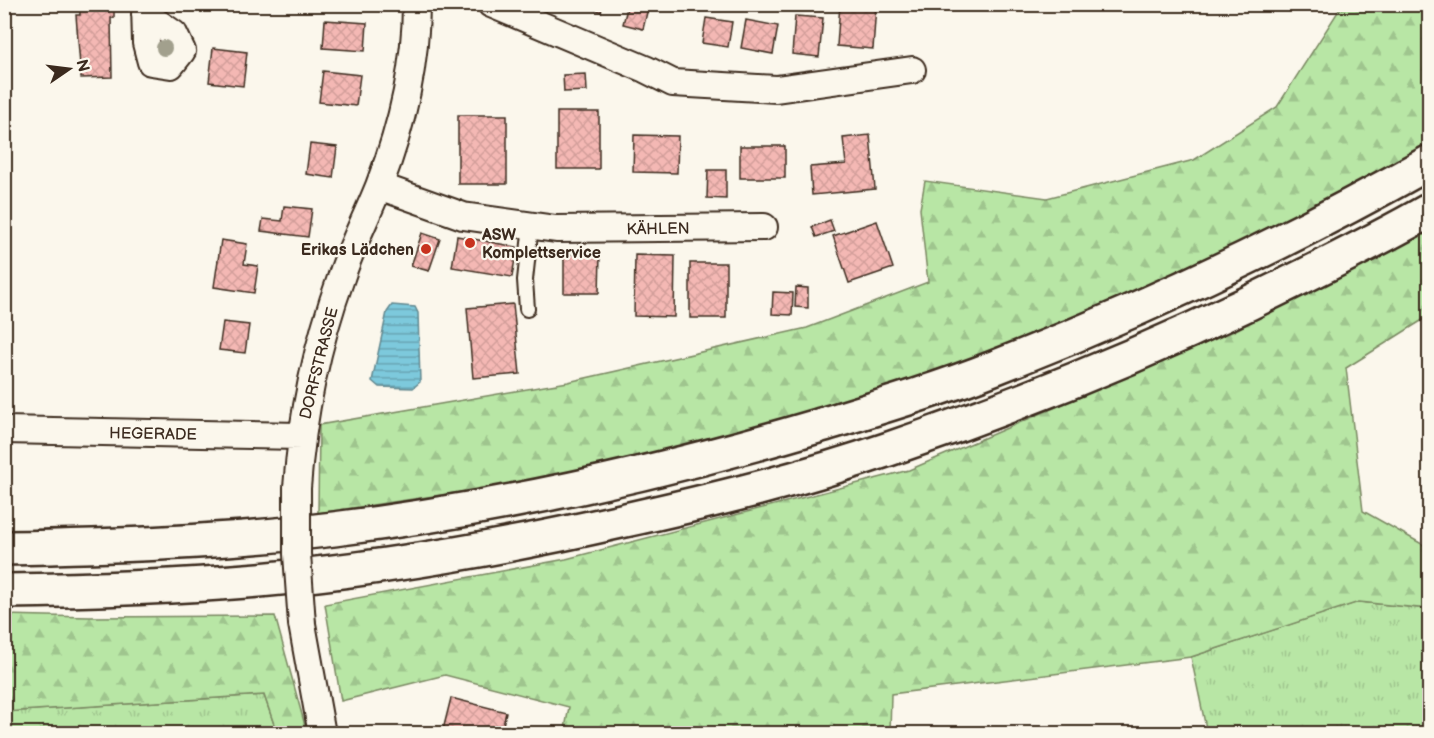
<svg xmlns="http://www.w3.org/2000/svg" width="1434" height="738" font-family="'Balsamiq Sans',sans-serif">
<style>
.grass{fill:url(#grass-tufts);stroke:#7a8862;stroke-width:1.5}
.forest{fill:url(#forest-firs);stroke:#7a8862;stroke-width:1.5}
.water{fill:url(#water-rules);stroke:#638990;stroke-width:1.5}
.building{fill:url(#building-cross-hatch);stroke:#3b2a1e;stroke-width:1.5}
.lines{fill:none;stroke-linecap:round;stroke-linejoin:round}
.lane-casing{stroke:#3b2a1e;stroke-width:18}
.street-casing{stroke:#3b2a1e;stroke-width:30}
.highway-casing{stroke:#3b2a1e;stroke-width:38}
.lane{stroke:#fbf7ec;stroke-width:14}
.street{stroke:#fbf7ec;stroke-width:26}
.highway{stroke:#fbf7ec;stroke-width:33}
.street-bridge-casing{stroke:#3b2a1e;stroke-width:30;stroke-linecap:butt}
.street-bridge{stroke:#fbf7ec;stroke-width:26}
.tree{fill:#a2a08d}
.poi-dot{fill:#c8321e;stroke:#fbf7ec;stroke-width:2}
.labels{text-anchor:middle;stroke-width:4.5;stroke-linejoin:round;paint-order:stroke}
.street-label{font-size:16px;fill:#3b2a1e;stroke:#fbf7ec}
.poi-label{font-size:16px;font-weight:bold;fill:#3b2a1e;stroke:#fbf7ec;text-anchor:start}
</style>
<defs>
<pattern id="grass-tufts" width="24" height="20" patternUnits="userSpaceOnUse" patternTransform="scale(1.5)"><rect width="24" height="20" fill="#b8e6a5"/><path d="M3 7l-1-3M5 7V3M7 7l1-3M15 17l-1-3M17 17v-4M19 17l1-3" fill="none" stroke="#9fc58e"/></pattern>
<pattern id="forest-firs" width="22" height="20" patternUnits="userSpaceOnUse" patternTransform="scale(1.5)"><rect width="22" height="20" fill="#b8e6a5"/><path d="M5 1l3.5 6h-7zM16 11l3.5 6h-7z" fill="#9fc58e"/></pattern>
<pattern id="water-rules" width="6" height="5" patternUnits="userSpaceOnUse" patternTransform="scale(1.5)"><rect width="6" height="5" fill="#7dc9dc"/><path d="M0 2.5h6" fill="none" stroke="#68a3b2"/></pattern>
<pattern id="building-cross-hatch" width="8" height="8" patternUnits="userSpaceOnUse" patternTransform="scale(1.5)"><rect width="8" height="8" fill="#f4b8b4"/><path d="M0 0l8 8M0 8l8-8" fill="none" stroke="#d29e9a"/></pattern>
</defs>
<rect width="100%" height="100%" fill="#fbf7ec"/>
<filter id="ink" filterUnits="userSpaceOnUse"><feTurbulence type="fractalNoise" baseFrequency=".0167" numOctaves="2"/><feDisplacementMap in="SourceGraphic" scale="12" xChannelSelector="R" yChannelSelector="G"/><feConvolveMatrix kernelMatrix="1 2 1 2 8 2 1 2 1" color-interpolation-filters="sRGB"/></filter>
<g filter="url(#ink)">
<path class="grass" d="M1358,602l71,7v124h-222l-16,-76z
M264,695l13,38h-272l-1,-21z"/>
<path class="forest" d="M1353,5h76v143l-177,95 -185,81 -223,82 -261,68 -265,39 1,-88 249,-43 239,-54 121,-46 -8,-73 5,-28 122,17 147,-38 83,-53 62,-97z
M1429,224v92l-83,52 17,143 66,37v61l-70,-7 -168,55 -300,37 -1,39 -326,1 5,-27 -124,-32 -104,26 -16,-97 241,-45 343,-89 325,-139z
M4,615l85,2 186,-1 32,117h-30l-13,-38 -259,17z"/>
<path class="water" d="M392,305l23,2 3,6 2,69 -7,6 -34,-1 -7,-6 15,-69z"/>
<path class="building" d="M80,4h34v14h-3l1,59 -31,1 -5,-63h4z
M583,4h20l-2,8z
M628,4h21l-6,25 -20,-5z
M840,4l36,1 -3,44 -36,-3z
M795,16l28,2 -4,39 -27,-3z
M706,18l26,4 -4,25 -26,-4z
M325,20l42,3 -2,28 -42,-3z
M746,20l32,6 -5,28 -32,-6z
M213,48l34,4 -4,34 -34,-4z
M323,71l37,4 -4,31 -37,-4z
M586,74l1,17 -23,1 -1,-17z
M557,112h42v57h-42z
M458,115h49v69h-49z
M634,135l44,1 -1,37 -44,-1z
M870,135l5,54 -63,6 -2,-28 36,-3 -3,-26z
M310,144l27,3 -4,31 -27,-4z
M740,146h45v32h-45z
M708,170h18v29l-19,-1z
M284,206l28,3 -4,28 -47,-6 2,-12 19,2z
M830,220l4,11 -18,6 -4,-10z
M877,221l16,47 -44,15 -16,-47z
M422,233l18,6 -11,32 -18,-5z
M457,236l60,11 -5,30 -60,-10z
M221,240l26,4 -3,20 14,2 -4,27 -40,-6z
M564,254l36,1 -1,38h-35z
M635,255l40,1 -1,61 -40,-1z
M690,263h36v55h-36z
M796,287l12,1v20l-13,-1z
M773,292l20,1 -1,22 -20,-1z
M513,304l7,70 -47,4 -6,-70z
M223,322l26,3 -4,28 -26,-3z
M451,698l55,14 -5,22h-59z"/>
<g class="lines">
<g class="lane-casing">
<path id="lane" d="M527,309l-2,-29 6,-55"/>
</g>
<g class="street-casing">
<path id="street" d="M145,4l1,39 5,19 20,3 11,-14 -8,-17 -29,-20
M491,4l154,65 28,14 103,6 136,-19
M379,186l84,30 93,13 208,-2
M4,430l297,6
M297,488c5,-73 20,-144 45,-213 10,-30 25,-59 37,-89 22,-57 37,-120 37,-182
M302,624l20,110"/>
</g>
<g class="highway-casing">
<path id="highway" d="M4,548c111,-2 220,-6 330,-19 164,-20 325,-56 484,-103 59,-18 120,-36 178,-59 149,-58 294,-126 434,-205
M4,591c86,-1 170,-4 255,-11 122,-11 243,-32 362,-59 90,-20 181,-42 268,-72 123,-42 243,-90 360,-146 61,-30 122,-59 181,-93"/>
</g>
<use href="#lane" class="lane"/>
<use href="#street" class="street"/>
<use href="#highway" class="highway"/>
<g class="street-bridge-casing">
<path id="street-bridge" d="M297,488v66l5,70"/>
</g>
<use href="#street-bridge" class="street-bridge"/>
</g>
<circle class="tree" cx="164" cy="48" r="8"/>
</g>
<g class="poi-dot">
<circle cx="470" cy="243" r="6"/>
<circle cx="426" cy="249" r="6"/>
</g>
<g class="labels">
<g class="street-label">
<text transform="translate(658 228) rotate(-1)" y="6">KÄHLEN</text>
<text transform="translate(318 363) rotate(-76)" y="6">DORFSTRASSE</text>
<text transform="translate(153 433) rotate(1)" y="6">HEGERADE</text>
</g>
<g class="poi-label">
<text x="482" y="240">ASW<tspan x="482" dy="18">Komplettservice</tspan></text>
<text x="414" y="255" text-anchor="end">Erikas Lädchen</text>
</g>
</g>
<rect width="1434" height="738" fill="none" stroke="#fbf7ec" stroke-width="24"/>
<rect x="12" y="12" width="1410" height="714" fill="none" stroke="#3b2a1e" stroke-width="2" filter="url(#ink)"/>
<g transform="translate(69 69) rotate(76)" stroke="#fbf7ec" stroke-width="4.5" paint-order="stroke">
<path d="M0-4.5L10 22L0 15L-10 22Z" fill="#3b2a1e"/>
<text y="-9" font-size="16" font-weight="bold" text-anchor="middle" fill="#3b2a1e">N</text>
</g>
</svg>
